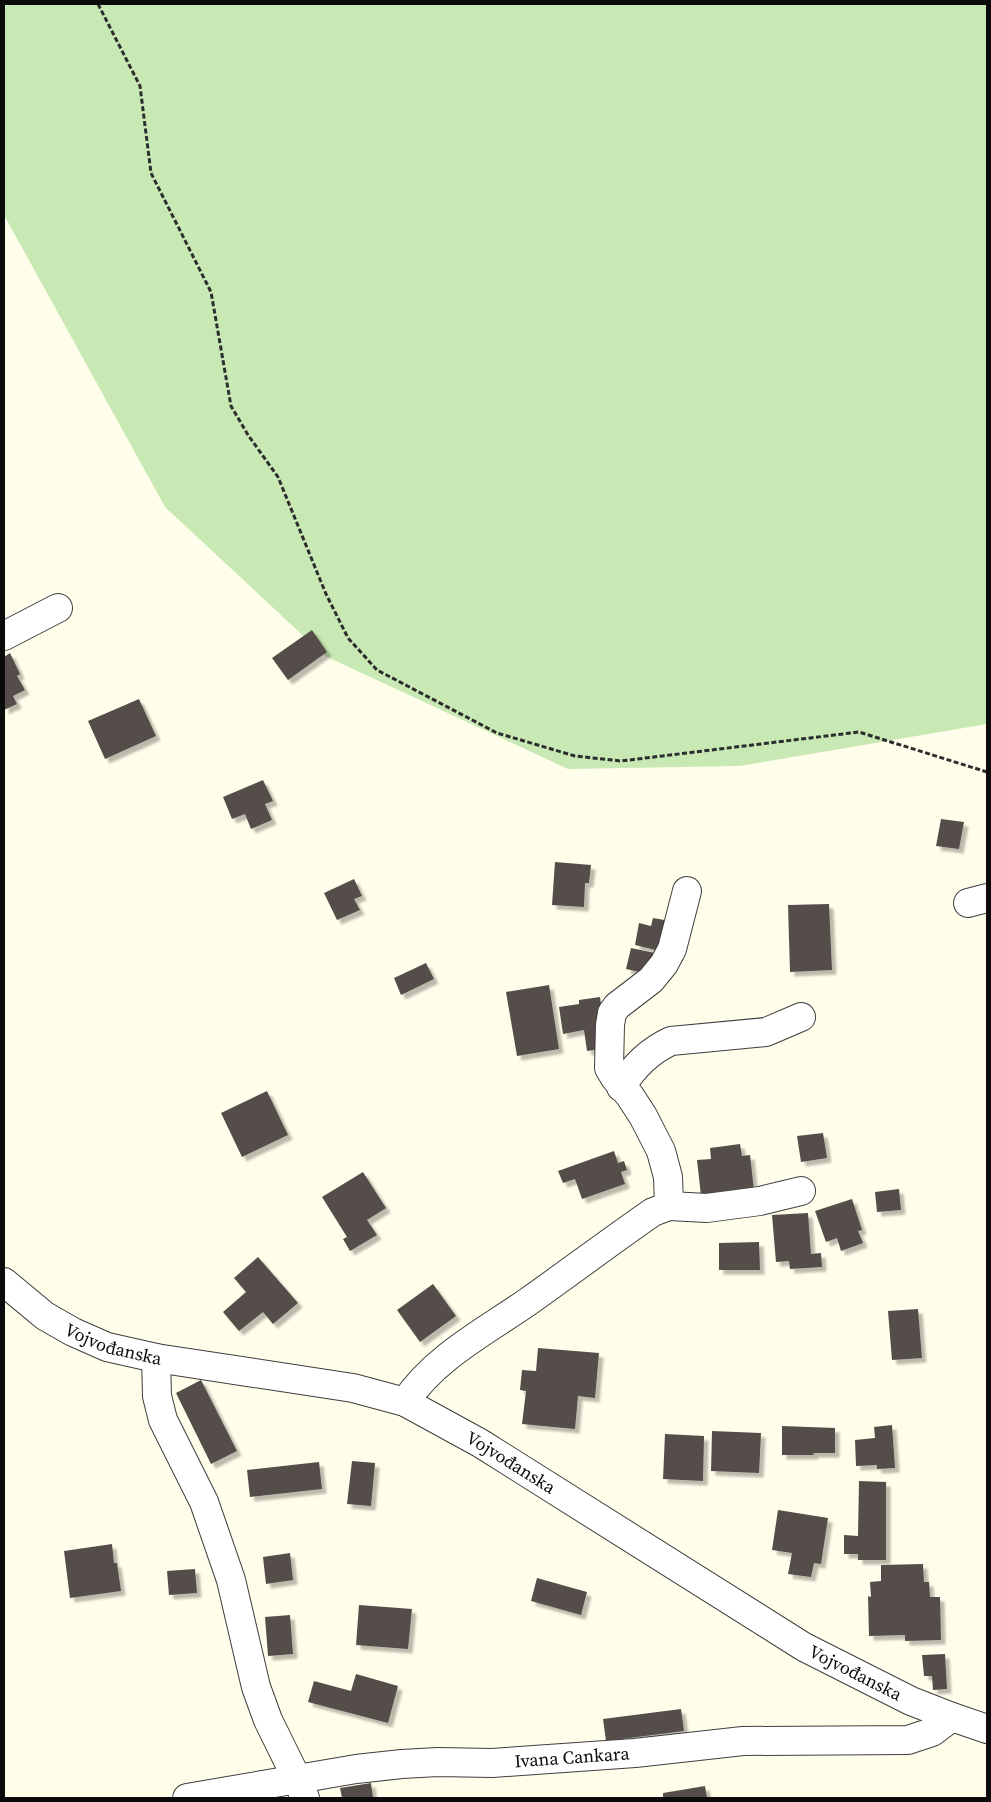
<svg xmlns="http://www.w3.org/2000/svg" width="991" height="1802" font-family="'Source Serif 4',serif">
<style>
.green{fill:#c9e9b4}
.building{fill:#544e48;filter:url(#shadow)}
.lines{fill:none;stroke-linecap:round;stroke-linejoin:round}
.minor-casing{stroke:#3e3e3e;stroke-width:30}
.path{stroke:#2d2d2d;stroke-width:3;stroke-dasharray:5 2.5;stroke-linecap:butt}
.minor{stroke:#fff;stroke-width:28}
.labels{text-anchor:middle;stroke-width:5;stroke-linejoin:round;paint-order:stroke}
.street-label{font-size:18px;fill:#0b0b0b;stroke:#fff}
</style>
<defs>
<filter id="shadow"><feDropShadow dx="4.5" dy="4.5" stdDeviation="1" flood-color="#0004"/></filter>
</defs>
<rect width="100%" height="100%" fill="#fffeea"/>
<path class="green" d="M4,4h983v720l-247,42 -172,3 -243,-113 -160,-149 -161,-292z"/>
<path class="building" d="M312,630l15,22 -39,28 -16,-22z
M10,653l10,21 -3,2 8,14 -12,6 4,8 -13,6v-53z
M139,699l17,37 -51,23 -17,-38z
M263,780l10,21 -8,3 7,16 -21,9 -6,-15 -13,5 -9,-22z
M941,819l23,3 -5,27 -23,-3z
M555,862l36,3 -2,18h-4l-1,24 -32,-2z
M354,879l8,17 -8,3 6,11 -23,10 -13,-27z
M829,904l3,66 -42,2 -2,-67z
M653,918l17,3 -6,31 -29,-7 4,-22 12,3z
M631,948l24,5 -10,20 -19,-4z
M426,963l8,16 -33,16 -7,-17z
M549,985l10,64 -42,7 -11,-64z
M600,997l7,51 -20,3 -3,-21 -21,4 -4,-27 20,-3v-4z
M267,1091l21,44 -46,22 -21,-44z
M823,1133l4,25 -26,4 -4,-26z
M740,1144l2,12 8,-1 5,44 -53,6 -5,-45 14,-1 -1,-11z
M614,1151l4,12 6,-2 3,9 -6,2 4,12 -43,15 -7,-20 -12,4 -5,-12z
M363,1172l23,36 -19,12 10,15 -27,16 -7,-12 4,-2 -25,-40z
M899,1189l2,21 -24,2 -2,-20z
M852,1199l10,31 -4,1 5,12 -22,8 -4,-13 -11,4 -11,-31z
M808,1213l3,41 10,-1 1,14 -32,2 -1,-8 -13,1 -4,-47z
M759,1242l1,28h-41v-27z
M258,1257l40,46 -25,21 -10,-12 -24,19 -16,-19 23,-20 -12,-14z
M433,1284l23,32 -36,26 -23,-32z
M918,1309l4,49 -30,2 -4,-49z
M538,1348l61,5 -4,45 -17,-2 -3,33 -53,-5 4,-33 -6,-1 2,-20 14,1z
M201,1380l36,71 -26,13 -35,-71z
M892,1425l3,43 -18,1v-4l-21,1 -1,-26 20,-2 -1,-11z
M782,1426l53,2v25h-22l1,2h-32z
M712,1431l49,2 -2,40 -48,-2z
M665,1434l39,2 -1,45 -40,-2z
M352,1461l23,2 -4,43 -24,-2z
M319,1462l3,27 -72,8 -3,-27z
M859,1481l27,1v78h-28v-6h-14v-19l14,1z
M778,1510l50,8 -7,46 -7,-1 -3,14 -23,-3 4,-21 -20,-3z
M112,1544l2,19h3l4,28 -51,7 -6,-47z
M290,1553l3,27 -27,4 -3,-27z
M923,1564l1,18h5l1,15h10l1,43 -36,1v-6l-36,1 -1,-40 3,1 -1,-15 11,-1v-16z
M195,1569l2,24 -28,2 -2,-24z
M537,1578l50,14 -6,23 -50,-14z
M359,1605l53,4 -4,40 -52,-4z
M290,1615l3,39 -25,2 -3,-39z
M945,1654l2,35 -14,1 -1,-14h-8l-2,-21z
M356,1674l42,12 -10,37 -80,-21 6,-21 37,10z
M681,1709l3,22 -78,10 -3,-22z
M371,1783l2,15h-31l-2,-10z
M705,1786l2,12h-44v-5z"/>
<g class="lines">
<g class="minor-casing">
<g id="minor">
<path d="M4,636l54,-28"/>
<path d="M968,903l19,-5"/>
<path d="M621,1087c13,-21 28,-36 50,-46l95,-9 35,-15"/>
<path d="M669,1206l38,2 53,-7 41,-10"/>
<path id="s1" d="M4,1282l41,34 28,16 34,15 49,11 197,30 52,14 75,41 324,204 107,54 41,16 35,12"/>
<path d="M156,1358l1,38 6,24 41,82 27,78 25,107 12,33 29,59 8,19"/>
<path d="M405,1402c30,-45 81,-71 124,-101 41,-29 82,-60 124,-89l16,-6 -1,-29 -7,-26 -18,-35 -13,-20 -15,-18 -6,-10 1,-43 2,-12 5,-7 34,-26 13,-16 8,-15 15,-58"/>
<path id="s2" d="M187,1798l169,-29 46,-5 36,-2 54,1 143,-10 108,-12 165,-1 24,-8 20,-15"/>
</g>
</g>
<path class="path" d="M98,4l42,82 11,87 60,119 20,114 17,29 30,42 48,117 22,44 29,32 120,63 78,23 46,5 238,-29 128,40"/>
<use href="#minor" class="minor"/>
</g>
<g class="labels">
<g class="street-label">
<text dy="6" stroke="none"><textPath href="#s1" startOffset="128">Vojvođanska</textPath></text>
<text dy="6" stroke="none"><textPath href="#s1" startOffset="548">Vojvođanska</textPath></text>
<text dy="6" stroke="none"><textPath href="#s1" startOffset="952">Vojvođanska</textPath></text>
<text dy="6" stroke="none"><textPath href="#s2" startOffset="388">Ivana Cankara</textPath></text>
</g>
</g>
<rect width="991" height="1802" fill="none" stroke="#0b0b0b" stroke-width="10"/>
</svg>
